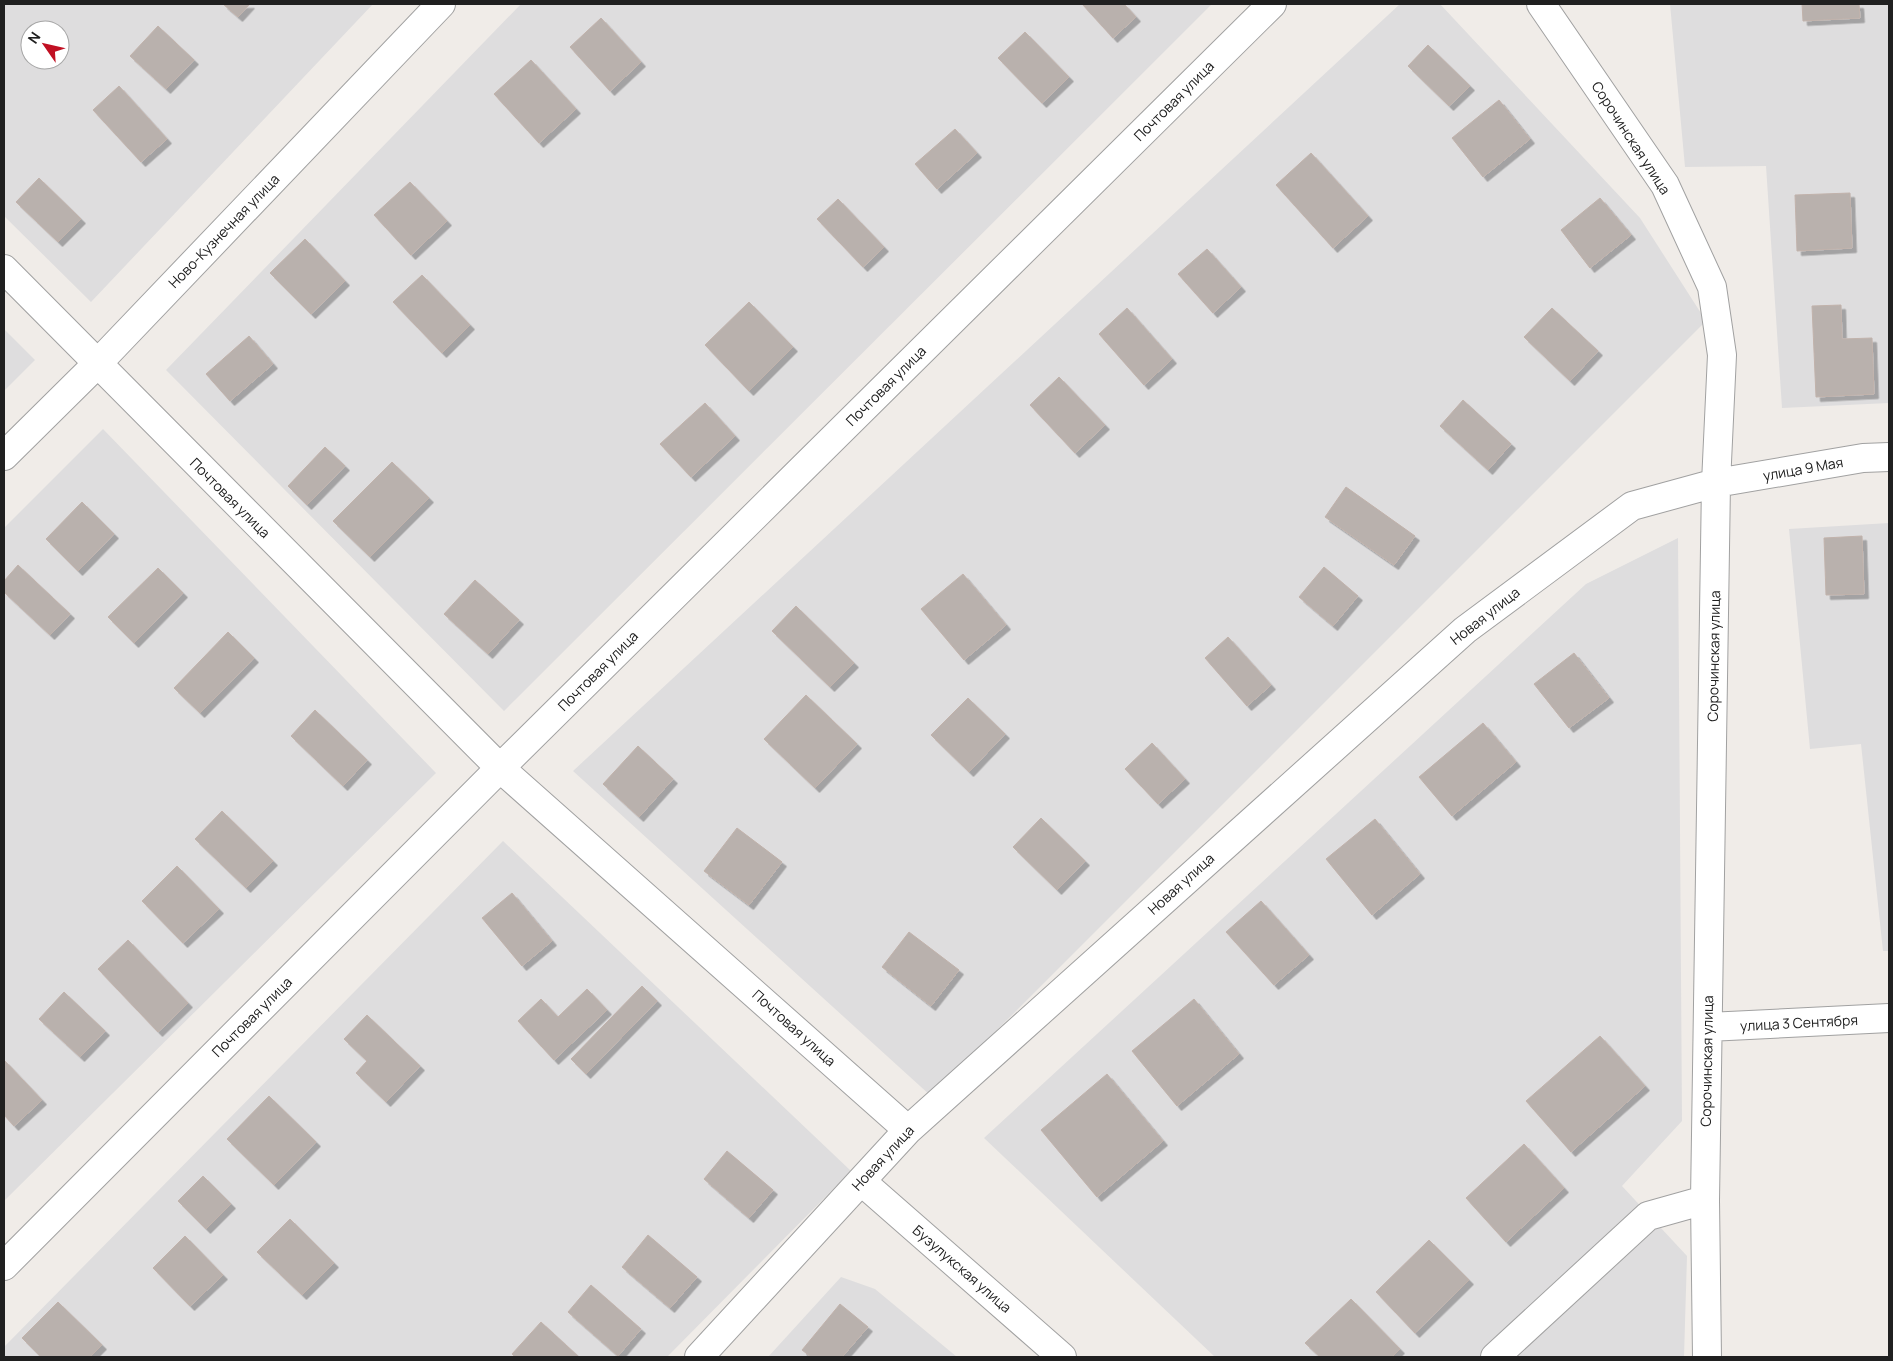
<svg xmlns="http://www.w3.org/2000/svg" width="1893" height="1361" font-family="Manrope,sans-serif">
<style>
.residential{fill:#deddde;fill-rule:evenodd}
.building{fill:#b9b1ad;stroke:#c1b2ab;filter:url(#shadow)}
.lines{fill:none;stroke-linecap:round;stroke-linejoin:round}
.minor-casing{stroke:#a1a1a1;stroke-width:30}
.minor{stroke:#fff;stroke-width:28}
.labels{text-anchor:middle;stroke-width:4.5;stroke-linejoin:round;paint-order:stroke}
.street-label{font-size:14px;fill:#202020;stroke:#fff}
</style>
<defs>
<filter id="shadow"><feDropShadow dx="4.5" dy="4.5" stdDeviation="0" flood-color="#0004"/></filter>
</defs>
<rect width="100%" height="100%" fill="#f0ece8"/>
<path class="residential" d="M4,4h369l-282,298 -87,-86zM30,30h30v30h-30z
M521,4h691l-708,707 -338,-341z
M1400,4h40l200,214 66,103 -775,775 -358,-325z
M1670,4h219v399l-107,5 -16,-242 -81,1z
M4,329l31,31 -31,31z
M103,429l333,344 -432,428v-673z
M1889,523v428h-6l-22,-207 -51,5 -21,-220z
M1678,538l4,583 -60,65 65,70 -3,101h-469l-231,-219 602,-554z
M503,841l348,330 -184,186h-663v-10z
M841,1277l34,12 82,68h-189z"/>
<path class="building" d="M223,4h27l-12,13z
M1082,4h42l12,13 -23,21z
M1802,4h57l1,14 -57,3z
M601,18l40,44 -31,29 -40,-44z
M158,26l36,34 -28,29 -36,-33z
M1025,32l44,45 -27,26 -44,-45z
M1428,45l42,41 -21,20 -41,-40z
M531,60l45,49 -37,34 -45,-49z
M119,86l48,53 -26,23 -48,-52z
M1499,100l31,39 -47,38 -31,-39z
M955,129l22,24 -40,36 -22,-25z
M1311,153l57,63 -35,32 -57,-63z
M39,178l42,41 -23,23 -42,-40z
M410,182l37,39 -36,34 -37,-40z
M1850,193l2,55 -55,3 -2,-56z
M1600,198l31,37 -41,33 -29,-38z
M838,199l46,48 -21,20 -46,-48z
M305,239l40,42 -34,33 -41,-41z
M1207,249l34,38 -28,26 -35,-39z
M422,275l48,50 -28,28 -49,-51z
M749,302l44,45 -44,44 -44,-46z
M1841,305l1,34 30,-1 2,56 -58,3 -4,-91z
M1127,308l45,51 -28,26 -45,-51z
M1552,308l46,43 -28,30 -46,-44z
M249,336l24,28 -43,37 -24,-27z
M1059,377l46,48 -30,28 -45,-48z
M1463,400l48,44 -23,26 -48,-44z
M705,403l30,33 -44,41 -31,-33z
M325,447l20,19 -38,39 -19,-19z
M392,462l37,36 -59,59 -37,-36z
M1346,487l69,49 -21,29 -69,-48z
M82,502l32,32 -36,37 -32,-32z
M1862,536l2,58 -38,1 -2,-57z
M18,565l52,49 -20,21 -46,-43v-11z
M1324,567l34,29 -25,30 -34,-29z
M158,568l25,25 -49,50 -26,-26z
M963,574l43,51 -42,35 -43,-51z
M475,580l44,40 -31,34 -44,-40z
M796,606l58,57 -24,24 -58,-56z
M228,632l26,26 -54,55 -26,-25z
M1228,637l43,48 -24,21 -42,-48z
M1574,653l35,45 -40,30 -35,-44z
M806,695l51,49 -42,44 -51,-49z
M968,698l37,36 -36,38 -38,-37z
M315,710l52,50 -24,26 -52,-50z
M1483,723l33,39 -64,54 -33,-39z
M1152,743l33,36 -27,25 -33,-35z
M638,746l35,33 -34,38 -36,-33z
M222,811l51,50 -27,27 -51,-49z
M1041,818l44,43 -28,29 -44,-43z
M1375,819l45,55 -48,41 -46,-56z
M737,828l45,34 -33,43 -45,-34z
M177,866l42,43 -36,34 -41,-42z
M512,893l40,48 -30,25 -40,-48z
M1261,901l48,54 -35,30 -48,-53z
M909,932l50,38 -28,36 -49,-39z
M128,940l60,63 -30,29 -60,-63z
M642,986l15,15 -71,73 -15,-15z
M587,989l20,21 -53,50 -36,-39 23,-22 17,18z
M64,992l41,39 -25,26 -41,-38z
M1194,999l45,55 -62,52 -45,-55z
M367,1015l53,51 -34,36 -30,-29 11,-12 -23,-22z
M1600,1036l45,50 -74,66 -45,-51z
M4,1060l38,40 -28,26 -10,-11z
M1107,1074l56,67 -66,56 -56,-67z
M269,1096l47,46 -42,43 -47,-46z
M1524,1144l40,44 -58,54 -40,-44z
M727,1151l46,39 -24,28 -45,-39z
M203,1176l28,28 -25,25 -28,-28z
M290,1219l44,44 -32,32 -45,-43z
M648,1235l49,42 -27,31 -48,-41z
M185,1236l38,39 -33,31 -37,-38z
M1429,1240l40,40 -54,53 -39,-41z
M591,1285l50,44 -23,27 -50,-44z
M1351,1299l49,50 -8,8h-72l-15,-14z
M58,1302l44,43 -12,12h-49l-19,-19z
M840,1304l28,23 -26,30h-31l-9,-7z
M541,1322l38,35h-64l-3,-3z"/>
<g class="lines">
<g class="minor-casing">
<path id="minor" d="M1541,4l124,181 47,102 10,68 -6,128 -11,717 2,157
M4,269l496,499 408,362
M4,456l93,-92 344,-360
M1708,1027l181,-9
M861,1181l201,176
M4,1266l496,-498 772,-764
M699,1357l209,-227 557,-500 167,-124 84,-23 147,-25 26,-1
M1495,1357l153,-141 57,-16"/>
</g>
<use href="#minor" class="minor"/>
</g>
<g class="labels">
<g class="street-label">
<text transform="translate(1174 101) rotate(-45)" y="5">Почтовая улица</text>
<text transform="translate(1631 138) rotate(57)" y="5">Сорочинская улица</text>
<text transform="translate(224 231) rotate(-46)" y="5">Ново-Кузнечная улица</text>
<text transform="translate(886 386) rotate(-45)" y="5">Почтовая улица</text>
<text transform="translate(1803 469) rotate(-10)" y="5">улица 9 Мая</text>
<text transform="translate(230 498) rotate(45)" y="5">Почтовая улица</text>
<text transform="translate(1485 616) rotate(-38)" y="5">Новая улица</text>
<text transform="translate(1714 656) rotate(-89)" y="5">Сорочинская улица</text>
<text transform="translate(598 671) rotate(-45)" y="5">Почтовая улица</text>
<text transform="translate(1181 884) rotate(-42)" y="5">Новая улица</text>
<text transform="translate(252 1017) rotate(-45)" y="5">Почтовая улица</text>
<text transform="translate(1799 1023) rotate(-3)" y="5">улица 3 Сентября</text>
<text transform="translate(794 1028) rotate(42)" y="5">Почтовая улица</text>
<text transform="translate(1707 1061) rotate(-89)" y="5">Сорочинская улица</text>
<text transform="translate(883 1158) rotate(-47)" y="5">Новая улица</text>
<text transform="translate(962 1269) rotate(41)" y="5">Бузулукская улица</text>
</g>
</g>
<rect width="1893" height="1361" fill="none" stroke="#202020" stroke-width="10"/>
<g transform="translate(45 45) rotate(304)"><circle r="24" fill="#ffffff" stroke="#a6a6a6"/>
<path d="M0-4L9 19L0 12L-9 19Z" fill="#c11023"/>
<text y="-8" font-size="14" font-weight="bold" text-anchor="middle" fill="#202020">N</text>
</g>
</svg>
